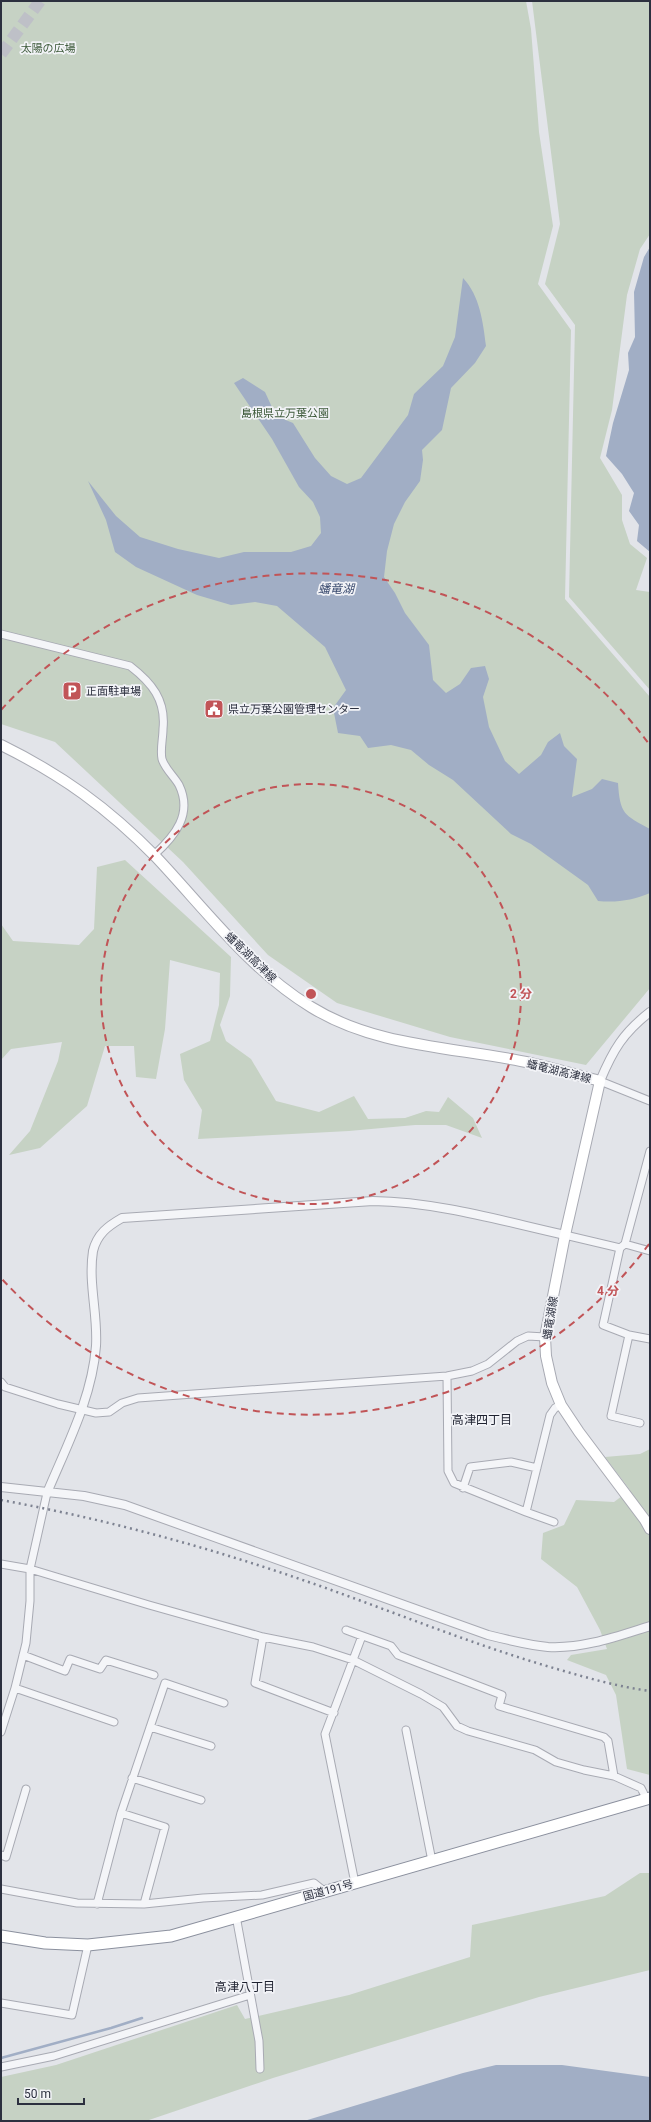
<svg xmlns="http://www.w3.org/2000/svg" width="651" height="2122" font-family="Roboto,'Noto Sans JP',sans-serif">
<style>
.green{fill:#c6d2c4}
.water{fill:#a1aec5}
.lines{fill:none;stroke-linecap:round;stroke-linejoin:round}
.stream{stroke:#a1aec5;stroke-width:2.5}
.motorway-tunnel{stroke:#bec0c7;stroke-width:12;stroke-dasharray:12 6;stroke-linecap:butt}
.minor-casing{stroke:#a8aab3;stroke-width:9}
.tertiary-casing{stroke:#a8aab3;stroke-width:10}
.secondary-casing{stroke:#a8aab3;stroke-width:12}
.trunk-casing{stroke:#8b909e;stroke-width:13}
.minor{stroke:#f4f5f8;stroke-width:7}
.tertiary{stroke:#f4f5f8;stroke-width:8}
.secondary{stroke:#fff;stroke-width:10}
.trunk{stroke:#fff;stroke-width:11}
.rail{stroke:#7d8291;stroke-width:2.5;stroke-dasharray:2 4;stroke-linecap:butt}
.ring{fill:none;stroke:#c15457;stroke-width:2;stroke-dasharray:7 5}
.labels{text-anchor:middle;stroke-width:3.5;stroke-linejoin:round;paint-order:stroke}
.park-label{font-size:11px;fill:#3d5a3a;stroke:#f2f3f7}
.poi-label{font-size:11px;fill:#2c303f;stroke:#f2f3f7;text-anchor:start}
.street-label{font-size:11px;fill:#2c303f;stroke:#f2f3f7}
.water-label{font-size:12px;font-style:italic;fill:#3a4b6f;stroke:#f2f3f7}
.neighbourhood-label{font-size:12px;fill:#1e2230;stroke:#f2f3f7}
.centre{fill:#c15457;stroke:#f2f3f7;stroke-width:2}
.ring-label{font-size:12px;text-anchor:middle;font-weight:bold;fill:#c15457;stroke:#f2f3f7;stroke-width:3.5;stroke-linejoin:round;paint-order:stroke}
</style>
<rect width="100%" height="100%" fill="#e2e4e9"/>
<path class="green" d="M1,1h525l5,28 8,103 14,94 -15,58 33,46 -6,269 85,98v291l-64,77 -136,-28 -113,-34 -69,-48 -85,-93 -128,-120 -54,-18z
M532,1h118v233l-10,15 -13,46 -15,115 -12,48 22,37v25l8,24 17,14 -11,32 14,2v98l-81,-93 6,-272 -30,-41 15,-60z
M125,860l106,97 -1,39 -10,29 6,16 25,18 25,42 43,11 35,-16 14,23 37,-1 21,-7 13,1 9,-15 25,21 9,20 -36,-13h-31l-66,6 -151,8 4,-29 -18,-30 -4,-26 30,-13 9,-36 1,-32 -50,-13 -5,69 -9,50 -20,-2 -2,-31h-29l-18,60 -47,42 -31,7 21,-24 28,-70 4,-19 -51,7 -10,11v-136l12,17 66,4 15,-16 3,-62z
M650,1449v326l-23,-6 -11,-74 -10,-20 -39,-15 4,-5 36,-6 -7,-19 -23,-43 -36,-28 2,-26 21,-8 12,-25 38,2 16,-12 -25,-33 35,-3z
M640,1873h10v97l-111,27 -266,81 -127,43h-145v-44l55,-12 181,-60 8,14 104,-24 121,-38 2,-32 133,-29z"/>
<path class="water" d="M650,247v305l-13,-11 2,-16 -10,-14 5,-18 -12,-19 -16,-18 7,-33 16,-53 -1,-17 7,-16 -1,-45 10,-35z
M463,278c17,18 20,44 23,68l-11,17 -24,25 -9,42 -20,20 1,10 -3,21 -15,21 -11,22 -7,27 -3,26 11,16 10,20 24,32 4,35 13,13 14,-9 11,-16 14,-2 4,13 -6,18 6,30 16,34 14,13 22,-19 7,-13 12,-9 4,13 13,13 -5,38 20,-8 10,-10 16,4c2,31 6,32 32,46v64c-17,7 -33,10 -52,8l-10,-16 -57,-41 -20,-10 -58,-54 -24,-15 -18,-15 -20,-5 -23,3 -8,-12 -22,-3 -5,-25 13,-18 -21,-43 -48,-41 -22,-4 -24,3 -34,-10 -61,-28 -21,-15 -9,-32 -18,-39 28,35 24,21 38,12 41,9 25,-6h47l20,-6 10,-13 -1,-16 -7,-15 -14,-15 -27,-48 -38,-56 9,-5 22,14 11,24 17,7 22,35 16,18 16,8 14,-6 47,-63 6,-21 29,-28 12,-29z
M496,2065h66l88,12v44h-346l159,-48z"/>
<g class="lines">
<path class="stream" d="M1,2058l110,-30 31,-10"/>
<path class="motorway-tunnel" d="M1,54l39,-53"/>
<g class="minor-casing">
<path id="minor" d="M1,634l129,32c22,17 36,34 33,63 0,9 -3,21 -1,30 3,10 12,17 17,26 14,29 -4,51 -25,70
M600,1081l50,20
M565,1235l55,13 -17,77 26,10 -18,81 29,7
M625,1244l25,7
M620,1248l5,-4 25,-93
M629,1335l21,4
M447,1376l1,95 6,12 72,29
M1,1382l4,5 53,17 38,9 13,-1 13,-9 16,-5 309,-22 25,-5 16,-7 29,-23 11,-5 17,1
M463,1488l7,-21 41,-5 26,6
M554,1522l-28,-10 24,-97 5,-7 6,-3
M1,1564l29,5 119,36 114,32 50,10 40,13 68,34 22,13 14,19 11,5 67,19 21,12 28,8 30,6
M263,1637l-8,46 79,30
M23,1655l42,16 5,-12 30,10 6,-9 48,15
M15,1688l99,34
M150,1727l61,19
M406,1730l26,131
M1,1732l14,-44 11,-45 4,-42v-32l17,-76
M132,1778l69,22
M121,1813l44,14 -21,77
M1,1855l5,2 20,-68
M355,1883l-30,-149 37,-98 -16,-6 45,16 7,9 104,40 -3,11 105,31 4,4 6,35 27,12 6,12
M1,1889l76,14 67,1 59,-6 59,-3 52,-12 10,8
M97,1904l24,-91 44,-130 59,20
M236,1916l23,125 1,28
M1,2003l71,12 16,-70
M1,2067l53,-11 196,-61"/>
</g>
<g class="tertiary-casing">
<path id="tertiary" d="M600,1081c13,-31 23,-48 50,-69
M1,1487l83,9 41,9 363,130c20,5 40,10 60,12 35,2 70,-11 102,-21
M47,1493c20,-48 45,-95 49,-147 2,-32 -8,-63 -3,-95 4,-17 15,-25 29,-33l251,-17c65,1 129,20 192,34"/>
</g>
<g class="secondary-casing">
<path id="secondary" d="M1,745c61,30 107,63 155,112 49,52 94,113 155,150 66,41 147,40 220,56 23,5 46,12 69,18l-35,154 -20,102 1,19 6,27 9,22 18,27 66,88 5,9"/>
</g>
<g class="trunk-casing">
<path id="trunk" d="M1,1936l44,7 43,2 83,-9 479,-138"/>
</g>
<use href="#minor" class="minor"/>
<use href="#tertiary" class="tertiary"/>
<use href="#secondary" class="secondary"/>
<use href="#trunk" class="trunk"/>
<path class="rail" d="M1,1500c109,20 214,49 319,86 79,28 157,60 237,83 31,9 62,18 93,22"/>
</g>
<g class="ring">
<circle cx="311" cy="994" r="210"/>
<path d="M649 1244A420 420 0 0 1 1 1278M1 710A420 420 0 0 1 649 744"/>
</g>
<defs>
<g id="parking-square" transform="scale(1)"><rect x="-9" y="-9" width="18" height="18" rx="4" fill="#c15457" stroke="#f2f3f7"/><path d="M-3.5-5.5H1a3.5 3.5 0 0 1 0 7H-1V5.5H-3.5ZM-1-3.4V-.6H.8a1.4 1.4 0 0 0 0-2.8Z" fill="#fff"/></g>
<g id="civic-square" transform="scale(1)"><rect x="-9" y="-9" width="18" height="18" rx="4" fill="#c15457" stroke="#f2f3f7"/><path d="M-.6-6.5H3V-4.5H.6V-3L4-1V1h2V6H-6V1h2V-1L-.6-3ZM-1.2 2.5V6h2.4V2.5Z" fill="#fff"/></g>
</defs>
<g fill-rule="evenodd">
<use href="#parking-square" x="72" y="691"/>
<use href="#civic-square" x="214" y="709"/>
</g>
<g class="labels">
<g class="park-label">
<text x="48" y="52">太陽の広場</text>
<text x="285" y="417">島根県立万葉公園</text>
</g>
<g class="poi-label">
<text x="86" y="695">正面駐車場</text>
<text x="228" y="713">県立万葉公園管理センター</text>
</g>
<g class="street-label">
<text transform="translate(251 957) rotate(44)" y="4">蟠竜湖高津線</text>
<text transform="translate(559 1071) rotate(14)" y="4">蟠竜湖高津線</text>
<text transform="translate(550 1318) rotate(-81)" y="4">蟠竜湖線</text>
<text transform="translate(328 1890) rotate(-15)" y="4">国道191号</text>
</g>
<g class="water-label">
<text x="336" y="593">蟠竜湖</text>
</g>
<g class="neighbourhood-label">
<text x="482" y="1424">高津四丁目</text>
<text x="245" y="1991">高津八丁目</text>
</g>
</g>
<circle cx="311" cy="994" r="6" class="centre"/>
<g class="ring-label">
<text x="521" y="998">2 分</text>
<text x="608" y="1295">4 分</text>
</g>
<rect width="651" height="2122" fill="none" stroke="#2c303f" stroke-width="4"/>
<path d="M18 2098v6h66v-6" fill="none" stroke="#2c303f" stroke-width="2"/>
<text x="24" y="2098" font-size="12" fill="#2c303f" stroke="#f2f3f7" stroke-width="3" paint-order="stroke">50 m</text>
</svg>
